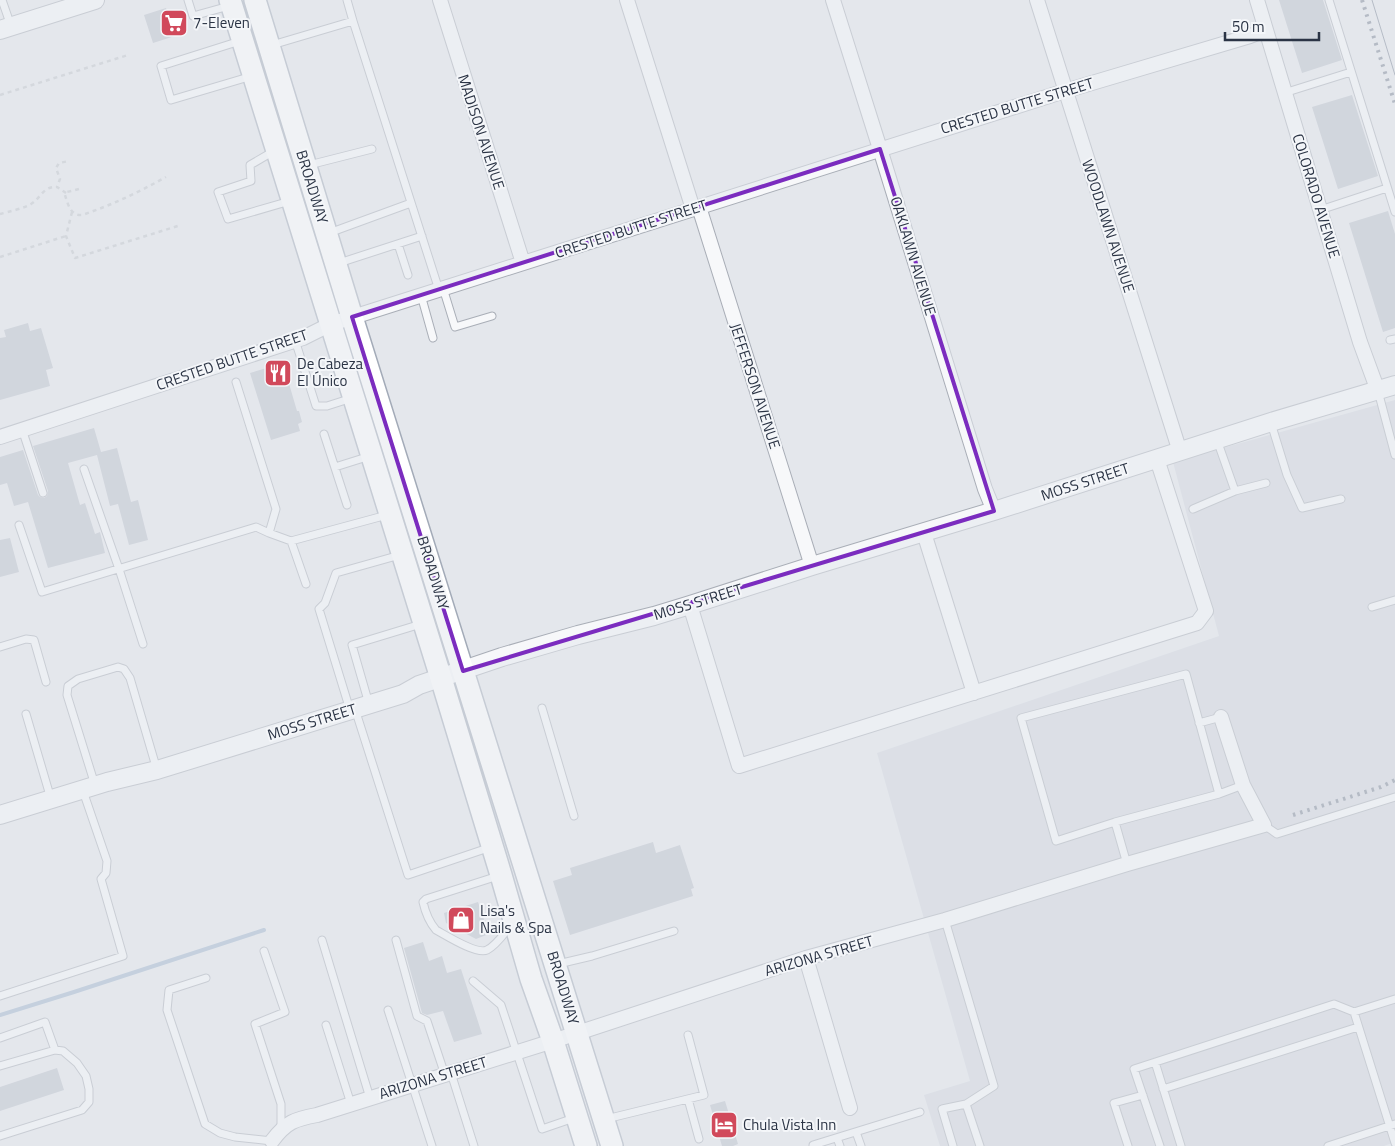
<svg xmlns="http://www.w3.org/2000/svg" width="1395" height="1146" font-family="'Titillium Web',sans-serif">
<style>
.built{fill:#d2d6de}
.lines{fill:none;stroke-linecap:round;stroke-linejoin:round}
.stream{stroke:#9fb4cc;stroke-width:4}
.building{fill:#bbc0ca}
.service-casing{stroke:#a9aeb7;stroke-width:9}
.minor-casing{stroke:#a9aeb7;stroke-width:16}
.tertiary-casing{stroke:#a9aeb7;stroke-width:20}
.primary-casing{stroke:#a3abb8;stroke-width:24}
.path{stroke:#c2c5cb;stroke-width:2.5;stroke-dasharray:4 4;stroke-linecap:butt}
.service{stroke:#f7f8fa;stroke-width:7}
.minor{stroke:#f7f8fa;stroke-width:14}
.tertiary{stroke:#f7f8fa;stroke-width:18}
.primary{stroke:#fff;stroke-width:21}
.tram{stroke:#7d8696;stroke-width:1}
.rail{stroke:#7d8696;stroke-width:4;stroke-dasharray:2.5 5;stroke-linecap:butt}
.marked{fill:none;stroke:#7b2cbf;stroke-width:4;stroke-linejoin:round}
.labels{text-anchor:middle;stroke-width:4;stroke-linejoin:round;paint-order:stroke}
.poi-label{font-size:15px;fill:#2b3445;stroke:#f4f6f9;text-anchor:start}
.street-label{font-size:15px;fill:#2b3445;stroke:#f4f6f9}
</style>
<rect width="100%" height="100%" fill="#e4e7ec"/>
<path class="built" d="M1395,400v742l-11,4h-444l-16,-51 46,-14 -93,-328 342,-117 -46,-174z"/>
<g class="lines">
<path class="stream" d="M0,1015l74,-23 190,-62"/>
</g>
<path class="building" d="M1279,0h44l19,60 -40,13z
M166,8l2,5 3,-1 7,23 -25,8 -9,-28z
M1352,95l26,81 -40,13 -26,-82z
M1388,211l7,23v94l-12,4 -34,-109z
M28,323l2,8 11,-3 12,40 -7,2 4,16 -50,14v-62l6,-1 -2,-7z
M283,363l14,48h2l3,11 -4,2 2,7 -29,9 -21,-67z
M94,428l7,24 16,-4 14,54 7,-2 10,40 -19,5 -11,-41 -8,2 -13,-51 -29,8 12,42 5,-2 10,31 5,-2 5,21 -57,15 -20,-66 -14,4 -7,-23 -7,2v-28l23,-7 15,45 2,2 4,1 3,-2 1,-5 -15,-45z
M10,538l9,34 -19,5v-37z
M653,842l3,11 24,-8 14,43 -3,1 2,7 -123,39 -17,-54 19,-6 -2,-7z
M478,902l11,32 -13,5 -30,-16 -2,-10z
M423,942l6,19 13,-5 5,17 14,-4 21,65 -28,8 -11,-31 -16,4 -5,-2 -18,-65z
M57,1068l7,22 -64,21v-24z
M725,1101l13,43 -5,2h-11l-12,-41z"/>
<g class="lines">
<g class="service-casing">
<path id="service" d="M2,0l9,26
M188,0l5,16 36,-10
M1329,0l66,212
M353,21l86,269
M240,41l-79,25 10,34 81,-24
M272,45l81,-24 -6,-21
M1284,93l67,-21
M274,151l-24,14 1,16 -33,11 10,27 62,-18
M309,165l63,-16
M1320,210l67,-22
M329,233l82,-30
M398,244l10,31
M339,263l83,-27
M443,288l12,39 37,-11
M421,295l12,43
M295,340l21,66h11l25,-8
M1390,340l5,-1
M236,382l40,127 -7,24
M1378,391l17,64
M1271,423l16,52 15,33 39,-9
M22,429l21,64
M324,434l23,71
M1217,440l18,51 31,-8
M335,467l35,-11
M84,469l35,100 24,75
M1193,509l42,-18
M19,525l23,67 214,-65 13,6 22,8 96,-26
M291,541l15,43
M1372,607l23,-7
M0,647l26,-8 8,1 12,42
M369,704l-17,-59 69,-21
M542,708l32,108
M355,709l53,166 83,-28
M350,710l-31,-101 6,-6 11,-30 64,-18
M26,714l25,85
M1199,723l22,-6
M95,785l-28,-90 1,-9 10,-7 40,-12 6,2 6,9 27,92
M1115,822l104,-28
M1264,825l13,9 118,-37
M1127,864l-12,-42 -59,19 -35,-123 165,-44 33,120 24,-9
M498,876l-72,23 -3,3c2,9 7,21 13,28 11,6 41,25 51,20 10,-5 18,-18 25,-26
M945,920l49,166 -28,18
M322,940l48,158
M396,940l21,76 10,5 18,54
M264,951l21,61 -30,12 26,80v24
M558,964l34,-8 82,-25
M206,978l-37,12 -2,20 38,114 15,9 15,4 37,4
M473,981l28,24 41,124 32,-11
M0,996l123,-40 -22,-77 5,-6 1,-12 -24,-70
M1395,999l-41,13 41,131
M388,1010l44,136
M326,1025l25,79
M0,1038l45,-16 10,28 -55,16
M1155,1062l26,84
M451,1073l23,73
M1163,1089l195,-62
M688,1099l11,40
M606,1119l98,-24 -16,-60
M856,1132l5,14
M0,1136l82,-26 7,-8v-13l-3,-13 -9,-13 -14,-12 -8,-1
M837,1138l3,8
M813,1146v-1l107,-33
M953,1146l-11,-37 24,-5 14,42
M1128,1146l-14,-43 29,-8
M1160,1146l-26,-77 200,-65 20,8
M1328,1146l67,-22"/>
</g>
<g class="minor-casing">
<path id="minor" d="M440,0l83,263
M627,0l66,209
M833,0l47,149 105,340 9,22
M1037,0l143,452
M1257,0l103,342 18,49
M699,207l113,359
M0,437l303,-99 28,-14 41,-13 693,-220 185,-55 16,-6
M924,533l50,160
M690,605l49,161 458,-143 9,-12 -49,-152
M806,958l44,150
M272,1141c14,-19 23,-22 45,-26l236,-74 253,-83 139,-38 182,-56 137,-39 -21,-40 -22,-68"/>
</g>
<g class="tertiary-casing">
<path id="tertiary" d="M0,30l95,-30
M0,815l107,-33 50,-12 246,-76 16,-9 83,-28 76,-22 76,-19 36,-11 122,-39 182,-55 277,-89 124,-37"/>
</g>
<g class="primary-casing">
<path id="primary" d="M230,0l211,678 60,197 30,104 22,62 33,105
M255,0l97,317 260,829"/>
</g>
<path class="path" d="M0,95l128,-40
M79,189l-12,3 -2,3c3,10 6,21 17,20 30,-10 57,-23 84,-38
M66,193l-9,-6 3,-8 -4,-11 3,-5 10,-2
M72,212l-6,24 9,22 106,-33
M0,214c8,-2 25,-6 31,-10 10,-6 12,-18 26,-17
M0,257l66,-21"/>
<use href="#service" class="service"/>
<use href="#minor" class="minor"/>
<use href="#tertiary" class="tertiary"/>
<use href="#primary" class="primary"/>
<path class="tram" d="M1372,0l23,75"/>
<path class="rail" d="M1362,0l33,104
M1293,815l88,-28 14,-7"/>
</g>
<path d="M0 0H1395V1146H0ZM880,149l114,362 -531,160 -111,-354z" fill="#e4e7ec" fill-opacity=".55" fill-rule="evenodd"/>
<path class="marked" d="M880,149l114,362 -531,160 -111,-354z"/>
<defs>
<g id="supermarket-square" transform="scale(1.4375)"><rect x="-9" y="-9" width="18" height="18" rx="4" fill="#d1495b" stroke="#f4f6f9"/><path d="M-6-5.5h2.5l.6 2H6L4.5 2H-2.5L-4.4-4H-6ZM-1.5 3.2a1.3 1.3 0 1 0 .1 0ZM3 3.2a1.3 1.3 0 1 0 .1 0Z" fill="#fff"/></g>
<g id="restaurant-square" transform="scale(1.4375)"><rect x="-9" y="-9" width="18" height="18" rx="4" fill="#d1495b" stroke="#f4f6f9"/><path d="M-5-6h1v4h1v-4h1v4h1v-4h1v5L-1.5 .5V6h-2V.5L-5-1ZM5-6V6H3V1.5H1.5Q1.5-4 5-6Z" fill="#fff"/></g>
<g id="shop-square" transform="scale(1.4375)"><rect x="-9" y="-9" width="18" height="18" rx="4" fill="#d1495b" stroke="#f4f6f9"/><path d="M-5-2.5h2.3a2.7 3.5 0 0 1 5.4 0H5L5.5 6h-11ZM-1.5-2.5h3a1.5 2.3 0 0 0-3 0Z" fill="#fff"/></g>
<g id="hotel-square" transform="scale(1.4375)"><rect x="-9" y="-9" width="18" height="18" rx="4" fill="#d1495b" stroke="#f4f6f9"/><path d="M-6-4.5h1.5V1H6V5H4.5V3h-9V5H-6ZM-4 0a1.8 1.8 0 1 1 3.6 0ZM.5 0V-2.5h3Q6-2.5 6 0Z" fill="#fff"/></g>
</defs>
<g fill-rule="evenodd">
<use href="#supermarket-square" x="174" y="23"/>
<use href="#restaurant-square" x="278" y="373"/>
<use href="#shop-square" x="461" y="920"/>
<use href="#hotel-square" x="724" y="1125"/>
</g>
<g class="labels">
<g class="poi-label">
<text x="193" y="28">7-Eleven</text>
<text x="297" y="369">De Cabeza<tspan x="297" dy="17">El Único</tspan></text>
<text x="480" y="916">Lisa's<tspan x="480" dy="17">Nails &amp; Spa</tspan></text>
<text x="743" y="1130">Chula Vista Inn</text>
</g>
<g class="street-label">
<text transform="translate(1017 106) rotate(-17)" y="5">CRESTED BUTTE STREET</text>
<text transform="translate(481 132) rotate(72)" y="5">MADISON AVENUE</text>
<text transform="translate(312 187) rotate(73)" y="5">BROADWAY</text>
<text transform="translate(1316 196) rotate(73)" y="5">COLORADO AVENUE</text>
<text transform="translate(1108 226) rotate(72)" y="5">WOODLAWN AVENUE</text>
<text transform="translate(631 229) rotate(-18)" y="5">CRESTED BUTTE STREET</text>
<text transform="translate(913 256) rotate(73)" y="5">OAKLAWN AVENUE</text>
<text transform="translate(232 360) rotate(-19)" y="5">CRESTED BUTTE STREET</text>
<text transform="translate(755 386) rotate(72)" y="5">JEFFERSON AVENUE</text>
<text transform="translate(1085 482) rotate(-18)" y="5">MOSS STREET</text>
<text transform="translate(433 573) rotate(73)" y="5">BROADWAY</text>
<text transform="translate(698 602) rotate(-17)" y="5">MOSS STREET</text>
<text transform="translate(312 722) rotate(-17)" y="5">MOSS STREET</text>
<text transform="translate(819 956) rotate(-16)" y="5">ARIZONA STREET</text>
<text transform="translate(563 988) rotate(73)" y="5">BROADWAY</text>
<text transform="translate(433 1078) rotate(-17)" y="5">ARIZONA STREET</text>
</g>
</g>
<path d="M1225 32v8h94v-8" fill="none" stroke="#2b3445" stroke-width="2.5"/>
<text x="1232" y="32" font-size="15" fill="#2b3445" stroke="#f4f6f9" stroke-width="4" paint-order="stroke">50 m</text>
</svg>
